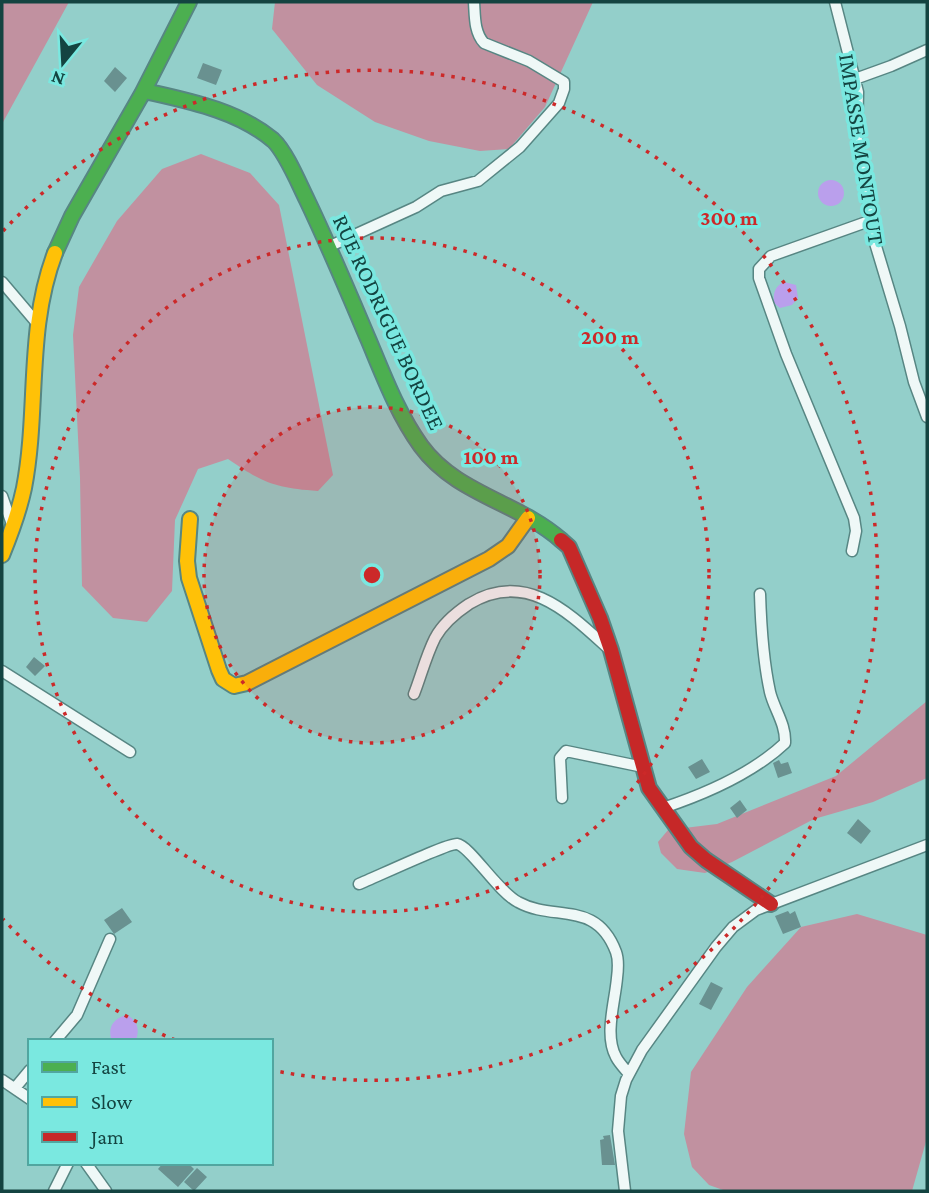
<svg xmlns="http://www.w3.org/2000/svg" width="929" height="1193" font-family="'Crimson Pro',serif">
<style>
.forest{fill:#c191a0}
.water{fill:#ba9fec}
.building{fill:#699190}
.lines{fill:none;stroke-linecap:round;stroke-linejoin:round}
.street-casing{stroke:#578683;stroke-width:13}
.fast-casing{stroke:#578683;stroke-width:18}
.slow-casing{stroke:#578683;stroke-width:18}
.jam-casing{stroke:#578683;stroke-width:18}
.street{stroke:#eff8f7;stroke-width:10}
.fast{stroke:#4caf50;stroke-width:14}
.slow{stroke:#ffc107;stroke-width:14}
.jam{stroke:#c62828;stroke-width:14}
.ring{fill:none;stroke:#cc2929;stroke-width:3.5;stroke-dasharray:3.5 7}
.labels{text-anchor:middle;stroke-width:7;stroke-linejoin:round;paint-order:stroke}
.street-label{font-size:23px;fill:#144441;stroke:#7ae8e0}
.centre{fill:#cc2929;stroke:#7ae8e0;stroke-width:3.5}
.ring-label{font-size:21px;text-anchor:middle;font-weight:bold;fill:#cc2929;stroke:#7ae8e0;stroke-width:7;stroke-linejoin:round;paint-order:stroke}
</style>
<rect width="100%" height="100%" fill="#93cfca"/>
<path class="forest" d="M2,2h67l-67,122z
M275,2h318l-48,105 -36,42 -29,2 -51,-10 -54,-19 -58,-37 -45,-56z
M201,154l49,19 29,32 54,270 -15,16c-43,-3 -55,-8 -90,-32l-30,10 -23,51 -3,71 -25,31 -34,-4 -31,-32 -2,-108 -7,-143 6,-48 38,-66 45,-52z
M927,701v77l-54,24 -59,17 -82,43 -27,11 -28,-4 -16,-16 -3,-11 10,-12 49,-6 119,-48z
M857,914l70,21v203l-15,53h-186l-17,-6 -17,-18 -8,-33 7,-62 56,-85 54,-60z"/>
<path class="water" d="M818 193a13 13 0 1 1 26 0a13 13 0 1 1-26 0Z
M784,282l12,3 2,13 -6,7 -12,3 -6,-5c-1,-10 1,-17 10,-21z
M127,1015c10,5 13,14 9,25l-24,1c-5,-13 1,-23 15,-26z"/>
<path class="building" d="M203,63l19,7 -6,15 -19,-7z
M115,67l12,11 -12,14 -11,-11z
M34,657l11,9 -10,10 -9,-9z
M702,759l8,13 -14,7 -8,-12z
M779,760l2,4 7,-2 4,11 -14,5 -5,-15z
M740,800l7,10 -10,8 -7,-10z
M858,819l13,12 -10,13 -14,-11z
M122,908l10,14 -18,12 -10,-14z
M788,911l2,3 5,-3 6,16 -18,7 -8,-18z
M711,982l12,6 -12,22 -12,-6z
M610,1135l5,30h-13l-2,-25 4,-1 -1,-3z
M163,1163h25l6,6 -16,18 -20,-18z
M197,1168l10,9 -13,14 -10,-9z"/>
<g class="lines">
<g class="street-casing">
<path id="street" d="M835,2l23,90 -1,45 18,106 25,83 14,56 13,35
M855,79l36,-13 36,-16
M328,247l88,-40 25,-16 37,-10 42,-34 39,-44 5,-14v-7l-35,-21 -45,-18c-10,-11 -9,-27 -10,-41
M2,282l34,40
M2,496l11,31
M852,551l4,-20 -2,-13 -68,-164 -27,-76v-9l12,-13 101,-36
M2,671l128,81
M414,694c7,-18 12,-38 21,-56 7,-13 22,-26 34,-34 57,-35 100,9 141,46
M562,798l-2,-40 6,-7 77,16
M663,808c42,-14 89,-34 122,-65 1,-19 -11,-34 -15,-51 -7,-32 -9,-65 -10,-98
M359,884c15,-6 89,-41 98,-40 13,2 41,48 61,58 36,20 78,-3 98,50 3,8 2,18 1,26 -2,24 -13,57 -1,79 3,6 9,12 13,17
M55,1041l22,-26 33,-76
M2,1080l28,19
M15,1088l15,-18
M86,1163l20,28
M54,1191l14,-28
M625,1191l-7,-60 3,-35 5,-16 16,-30 74,-103 17,-20 23,-17 171,-65"/>
</g>
<g class="fast-casing">
<path id="fast" d="M145,91c44,10 92,19 128,49 13,12 26,44 34,60 22,46 42,94 62,141 15,36 29,73 52,105 35,48 97,56 140,94
M55,253l17,-37 70,-122 47,-92"/>
</g>
<g class="slow-casing">
<path id="slow" d="M190,519l-3,42 2,17 30,92 4,9 11,7 13,-3 242,-124 19,-13 20,-28
M2,555c9,-22 17,-43 22,-67 15,-78 2,-159 31,-235"/>
</g>
<g class="jam-casing">
<path id="jam" d="M561,540l8,7 31,71 11,32 38,138 42,59 15,13 65,44"/>
</g>
<use href="#street" class="street"/>
<use href="#fast" class="fast"/>
<use href="#slow" class="slow"/>
<use href="#jam" class="jam"/>
</g>
<circle cx="372" cy="575" r="168" fill="#cc2929" fill-opacity=".12"/>
<g class="ring">
<circle cx="372" cy="575" r="168"/>
<circle cx="372" cy="575" r="337"/>
<path d="M175 1040A505 505 0 0 1 3 919M3 231A505 505 0 1 1 271 1070"/>
</g>
<g class="labels">
<g class="street-label">
<text transform="translate(862 149) rotate(81)" y="8">IMPASSE MONTOUT</text>
<text transform="translate(389 322) rotate(65)" y="8">RUE RODRIGUE BORDEE</text>
</g>
</g>
<circle cx="372" cy="575" r="10" class="centre"/>
<g class="ring-label">
<text x="729" y="225">300 m</text>
<text x="610" y="344">200 m</text>
<text x="491" y="464">100 m</text>
</g>
<rect width="929" height="1193" fill="none" stroke="#144441" stroke-width="7"/>
<rect x="28" y="1039" width="245" height="126" fill="#7ae8e0" stroke="#51a6a0" stroke-width="2"/>
<rect x="42" y="1062" width="35" height="10" fill="#4caf50" stroke="#51a6a0" stroke-width="2"/>
<text x="91" y="1074" font-size="21" fill="#144441">Fast</text>
<rect x="42" y="1097" width="35" height="10" fill="#ffc107" stroke="#51a6a0" stroke-width="2"/>
<text x="91" y="1109" font-size="21" fill="#144441">Slow</text>
<rect x="42" y="1132" width="35" height="10" fill="#c62828" stroke="#51a6a0" stroke-width="2"/>
<text x="91" y="1144" font-size="21" fill="#144441">Jam</text>
<g transform="translate(63 63) rotate(198)" stroke="#7ae8e0" stroke-width="5" paint-order="stroke">
<path d="M0-5L12 26L0 18L-12 26Z" fill="#144441"/>
<text y="-10" font-size="19" font-weight="bold" text-anchor="middle" fill="#144441">N</text>
</g>
</svg>
